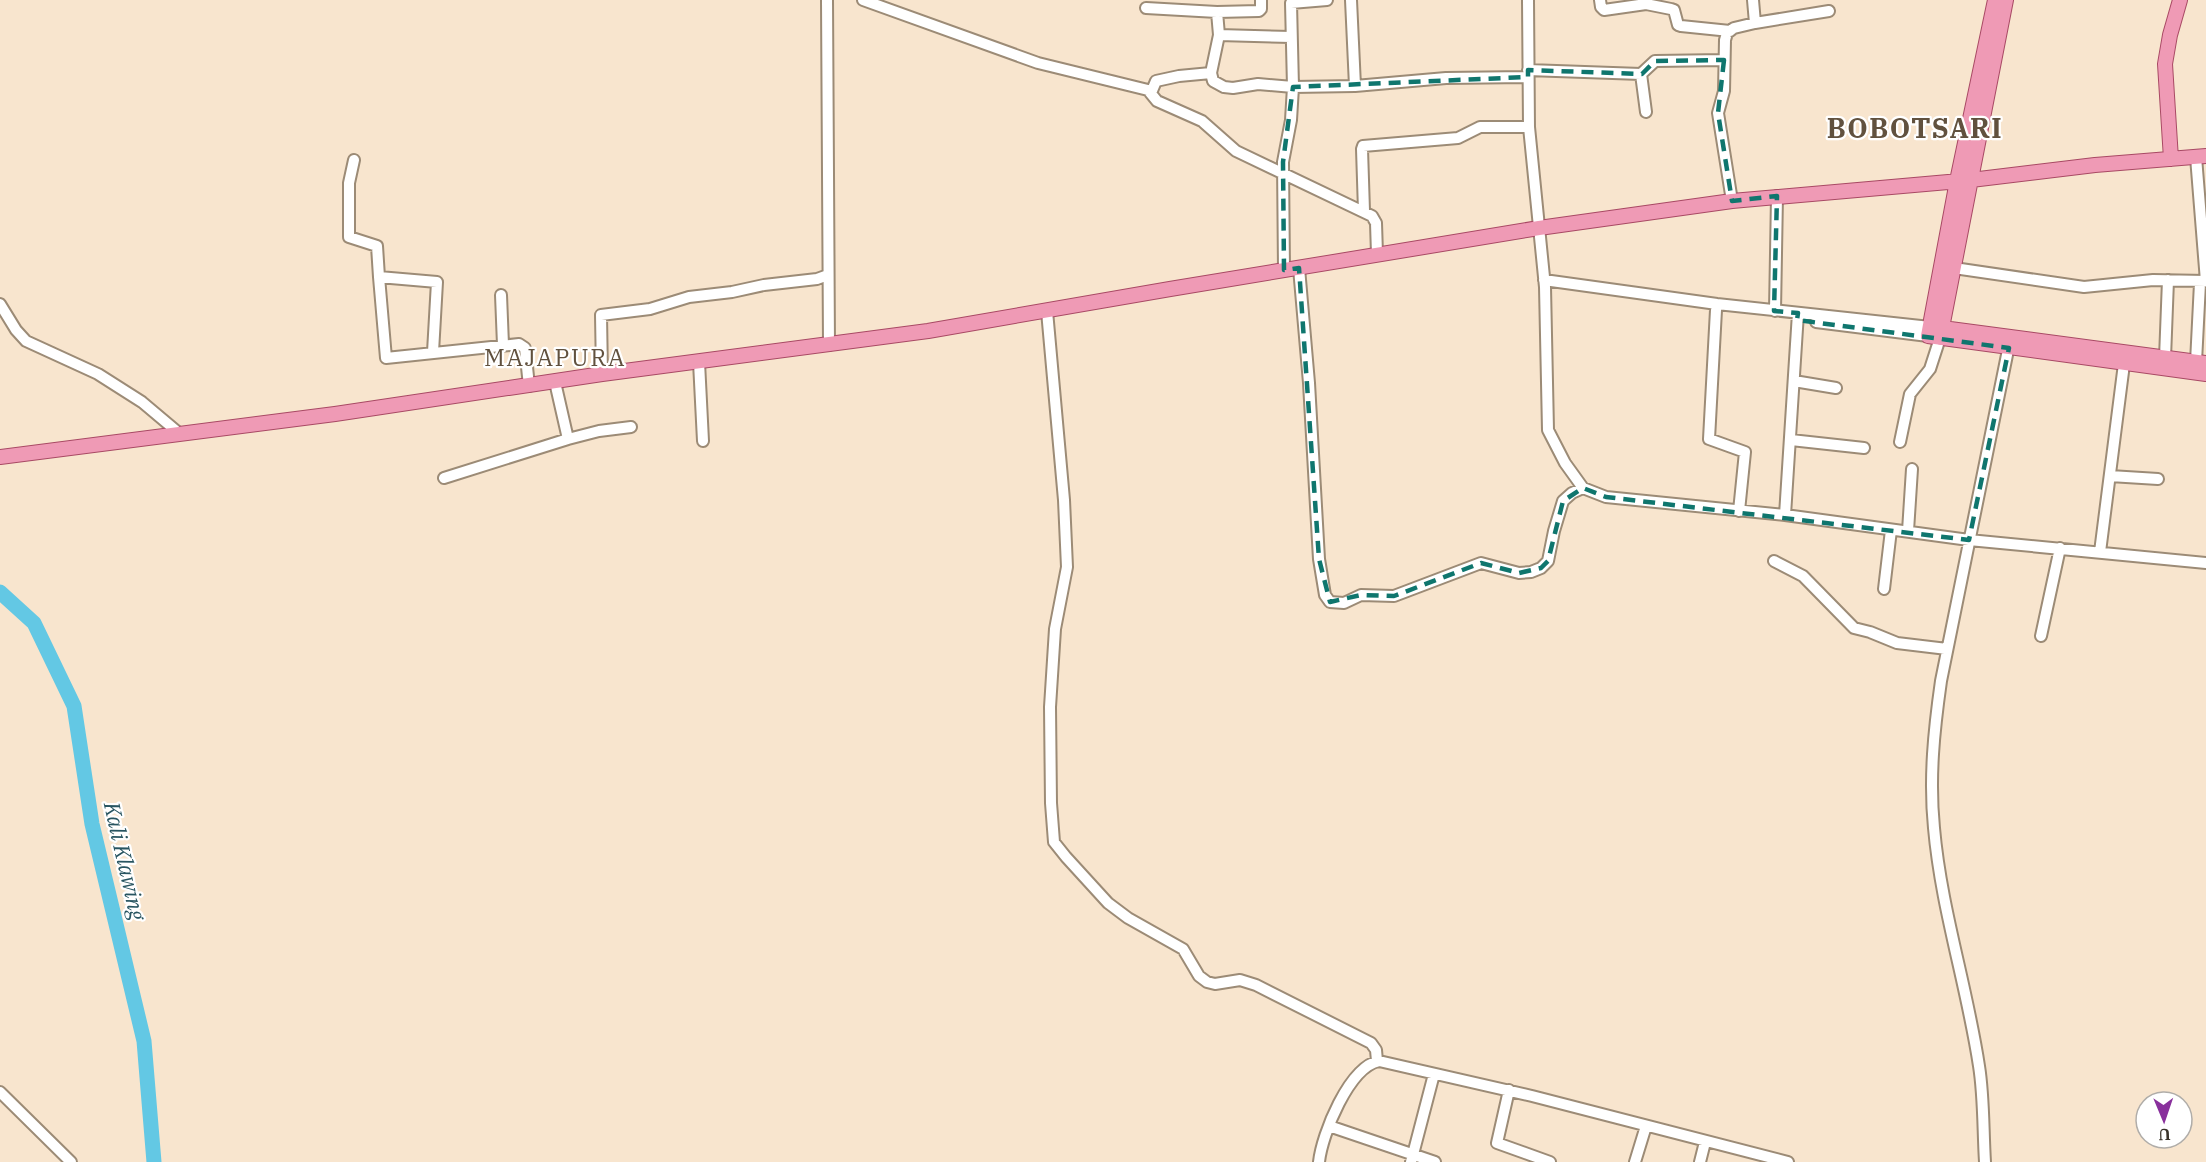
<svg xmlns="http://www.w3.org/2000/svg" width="2206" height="1162" font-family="'IBM Plex Serif',serif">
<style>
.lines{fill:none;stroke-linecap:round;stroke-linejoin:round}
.river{stroke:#63c8e4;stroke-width:15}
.minor-casing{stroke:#9c8b76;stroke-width:14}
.major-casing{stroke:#a84964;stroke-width:16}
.minor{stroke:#fff;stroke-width:10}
.major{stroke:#ef9ab5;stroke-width:14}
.marked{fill:none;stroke:#0f766e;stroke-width:4.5;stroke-dasharray:12 8;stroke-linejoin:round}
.labels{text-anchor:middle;stroke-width:4.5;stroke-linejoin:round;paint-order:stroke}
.water-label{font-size:22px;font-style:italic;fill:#275460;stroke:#fff}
.quarter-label{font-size:24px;letter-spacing:1.5px;fill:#61513e;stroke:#fff}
.district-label{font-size:27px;font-weight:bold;letter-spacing:1.5px;fill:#61513e;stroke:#fff}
</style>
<rect width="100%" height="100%" fill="#f8e5ce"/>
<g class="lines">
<path class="river" d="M0,592l34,31 40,83 18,118 52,217 10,121"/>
<g class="minor-casing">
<path id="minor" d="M827,0l2,345
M863,0l175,63 110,27 9,11 45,20 34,30 136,65 4,7 1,31
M1351,0l4,86
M1528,0l1,127 16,160 3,143 17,33 18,25 23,9 179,18 184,25 237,23
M1600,0l1,7 3,3 42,-6 25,5 3,1 4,15 3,1 49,5
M1146,8l71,4 2,23 -8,38 2,8 11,6 9,1 25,-4 35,3 -2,-84 36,-3
M1217,12l42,-1 2,-2v-9
M1755,23l74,-12
M1219,35l72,2
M1528,70l113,4 14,-13 69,-1
M1641,74l5,38
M1151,93l5,-12 23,-5 32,-3
M2196,157l10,124 -6,2 -4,79
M354,160l-5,23v54l28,9 2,31 58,5 -4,70
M1732,201l-14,-88 6,-22 1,-51 2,-7 7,-5 21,-5 -2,-23
M1364,211l-2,-62 1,-3 95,-8 22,-11h49
M1299,268l10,115 10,176 6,36 5,7 14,1 17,-8 33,1 87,-33 38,10 12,-1 10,-4 7,-7 6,-30 9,-30 9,-8 11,-5
M1954,268l130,19 69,-7 53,1
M1284,270l-1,-108 8,-42 2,-33 62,-1 91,-8 82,-1
M379,277l7,81 133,-14 6,4 4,38
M1544,280l173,24 213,23
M501,295l2,50
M0,304l16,26 10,11 72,33 44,28 38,32
M1716,310l-7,129 36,13 -6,59
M1047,311l17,189 3,67 -12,62 -5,78 1,96 3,39 12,15 42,46 20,15 55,31 16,27 8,6 8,2 25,-4 16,5 115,58 5,7 1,11
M1775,311l2,-115
M1816,322l112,14
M2165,358l3,-78
M699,362l4,79
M602,374l-1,-59 49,-6 39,-12 43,-5 32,-7 53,-6 11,-4
M1794,381l42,7
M568,439l31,-8 32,-4
M1791,440l73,8
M1900,442l10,-48 20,-25 10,-31
M2110,476l48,3
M444,478l124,-39 -13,-57
M1785,515l13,-202
M1908,531l4,-62
M2100,552l25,-196
M1774,561l29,15 51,52 16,4 27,11 50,6
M1884,589l7,-59
M2041,636l19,-88
M1509,1090l-12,53 53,19
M0,1092l71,70
M1329,1126l106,36
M1319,1162c3,-28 30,-95 60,-101l153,35 256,66
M1411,1162l23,-88
M1635,1162l11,-36
M1700,1162l5,-20
M1985,1162c-2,-32 -1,-65 -6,-96 -12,-80 -38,-158 -45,-238 -5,-50 0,-98 7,-147l69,-341"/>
</g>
<g class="major-casing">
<path id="major" d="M1995,0l-38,181 -29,155 278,38
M2171,159l-6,-95 5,-29 10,-35
M1935,327l271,36
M1940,338l66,-338
M0,457l335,-43 267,-40 326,-43 242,-42 369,-61 193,-27 239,-21 124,-15 111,-9"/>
</g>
<use href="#minor" class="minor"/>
<use href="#major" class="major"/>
</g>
<path class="marked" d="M1724,60l-6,53 14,88 45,-5 -3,115 24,2 -1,7 212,28 -40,192 -363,-43 -23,-9 -20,13 -15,60 -7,7 -22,5 -38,-10 -87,33 -33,-1 -31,7 -11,-43 -20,-291 -15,2 -1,-108 10,-75 235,-10v-7l114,4 13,-13z"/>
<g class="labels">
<g class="water-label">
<text transform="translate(125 861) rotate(77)" y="8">Kali Klawing</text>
</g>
<g class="quarter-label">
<text x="555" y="366">MAJAPURA</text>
</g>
<g class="district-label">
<text x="1915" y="138">BOBOTSARI</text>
</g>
</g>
<g transform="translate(2164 1120) rotate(178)"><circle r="28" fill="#ffffff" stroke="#b0ada9" stroke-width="1.5"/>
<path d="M0-4.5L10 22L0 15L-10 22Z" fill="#89309c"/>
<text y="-9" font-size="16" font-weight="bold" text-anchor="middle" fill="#393229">U</text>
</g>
</svg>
